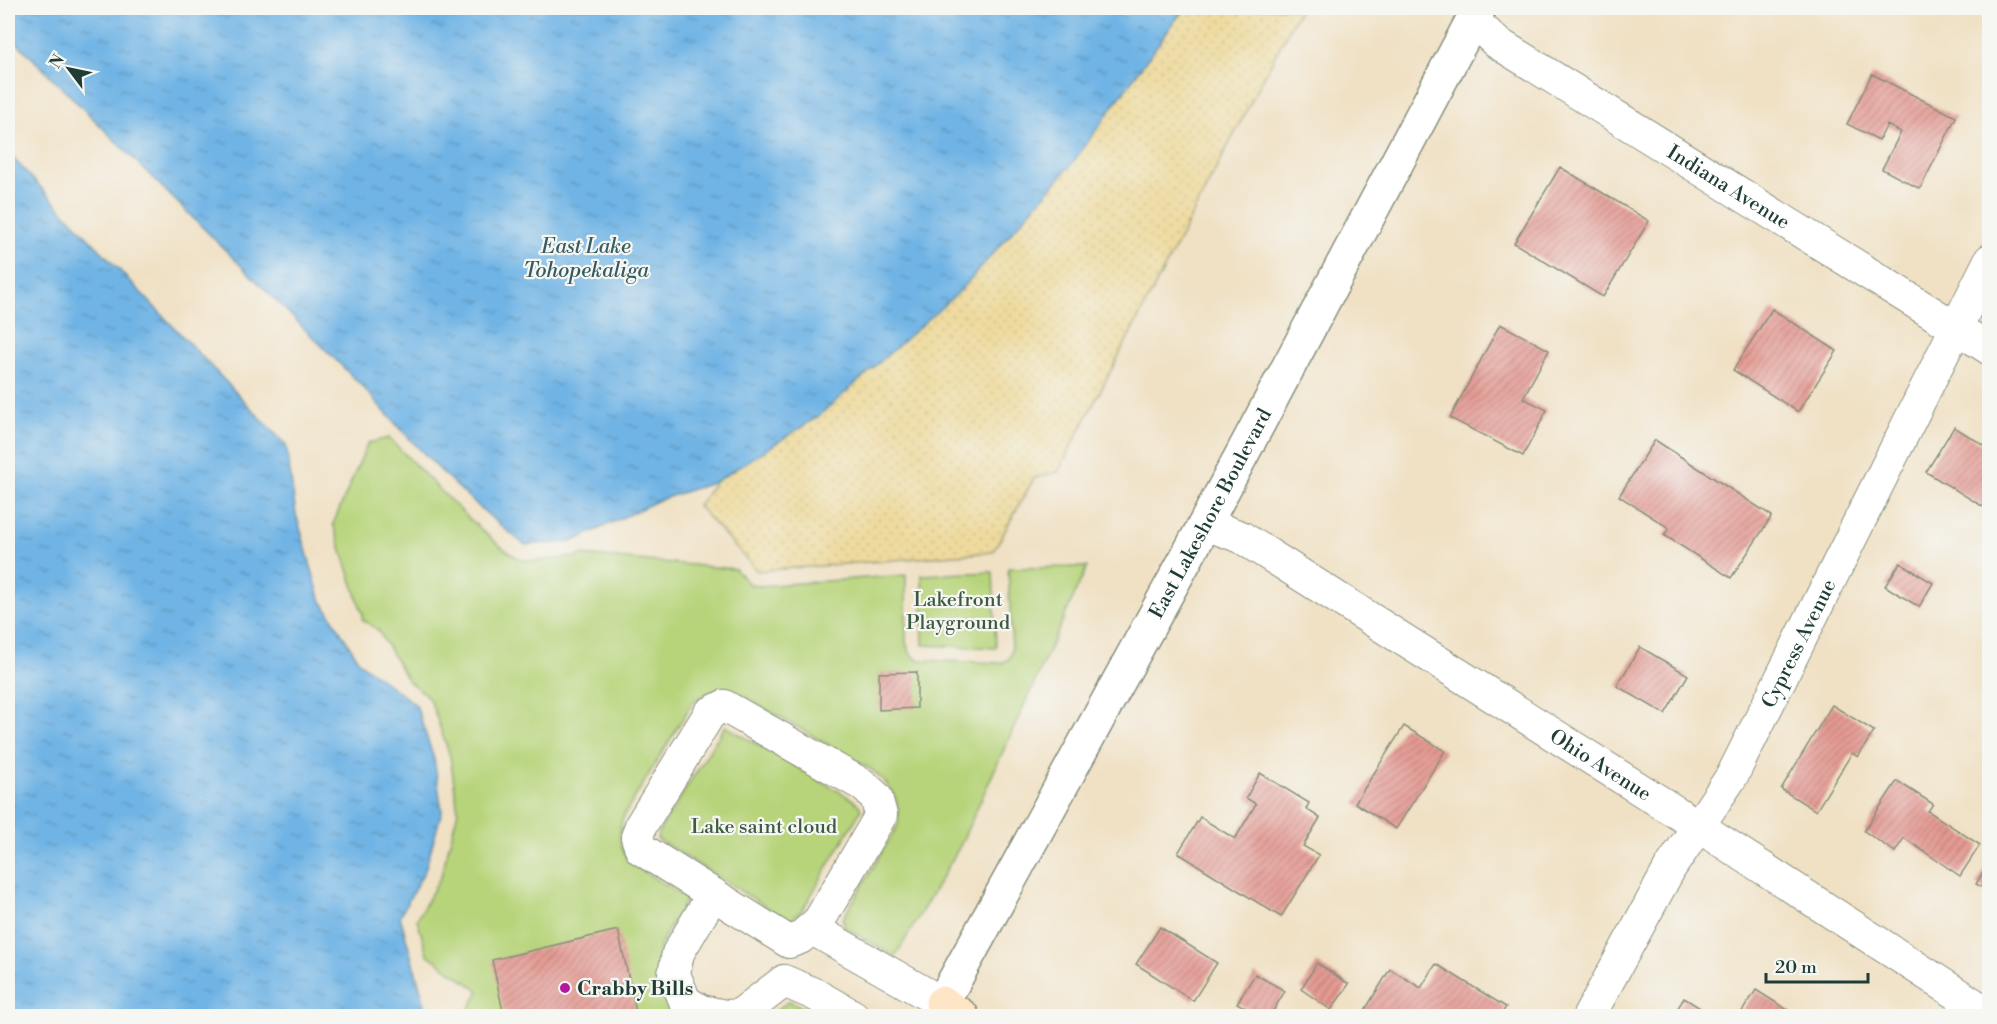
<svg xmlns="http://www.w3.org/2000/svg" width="1997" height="1024" font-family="'Libre Bodoni',serif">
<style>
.green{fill:#b7d47a;stroke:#6b8857;stroke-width:1.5}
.sand{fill:url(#sand-dots);stroke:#868c69;stroke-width:1.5}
.water{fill:url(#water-ripples);stroke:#47788c;stroke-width:1.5}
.building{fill:url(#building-hatch)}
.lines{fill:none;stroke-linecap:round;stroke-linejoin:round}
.minor-casing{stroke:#888f7c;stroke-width:34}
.tertiary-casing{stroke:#888f7c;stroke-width:36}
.secondary-casing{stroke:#888f7c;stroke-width:36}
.minor{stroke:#fff;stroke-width:32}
.tertiary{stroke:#fff;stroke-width:33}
.secondary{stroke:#fee5c5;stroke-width:33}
.poi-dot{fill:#b5179e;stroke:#f6f6f2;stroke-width:2}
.labels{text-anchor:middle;stroke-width:4.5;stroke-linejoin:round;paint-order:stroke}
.street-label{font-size:20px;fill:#1f3d34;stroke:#f6f6f2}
.park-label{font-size:20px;fill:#3d5b42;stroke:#f6f6f2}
.poi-label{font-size:20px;font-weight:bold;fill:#1f3d34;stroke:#f6f6f2;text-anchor:start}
.water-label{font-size:21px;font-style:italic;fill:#335b60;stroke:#f6f6f2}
</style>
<defs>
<pattern id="sand-dots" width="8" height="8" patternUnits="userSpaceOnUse" patternTransform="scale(1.5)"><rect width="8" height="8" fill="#eeda9e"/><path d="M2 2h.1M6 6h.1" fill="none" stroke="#ccbc89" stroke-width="1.8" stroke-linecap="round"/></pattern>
<pattern id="water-ripples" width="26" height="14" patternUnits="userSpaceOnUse" patternTransform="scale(1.5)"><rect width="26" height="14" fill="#6fb4e5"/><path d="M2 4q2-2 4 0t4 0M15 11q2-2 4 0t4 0" fill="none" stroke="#5b94ba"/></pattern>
<pattern id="building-hatch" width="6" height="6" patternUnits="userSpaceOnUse" patternTransform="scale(1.5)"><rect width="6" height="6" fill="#e59a93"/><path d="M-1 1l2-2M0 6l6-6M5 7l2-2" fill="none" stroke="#b97f79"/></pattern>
</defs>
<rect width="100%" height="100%" fill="#f6f6f2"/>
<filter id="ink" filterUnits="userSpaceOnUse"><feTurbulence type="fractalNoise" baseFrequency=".0167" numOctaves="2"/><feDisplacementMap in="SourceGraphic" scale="12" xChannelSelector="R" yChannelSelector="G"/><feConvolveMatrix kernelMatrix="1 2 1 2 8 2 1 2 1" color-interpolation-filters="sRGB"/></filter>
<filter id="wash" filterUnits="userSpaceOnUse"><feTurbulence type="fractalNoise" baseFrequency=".008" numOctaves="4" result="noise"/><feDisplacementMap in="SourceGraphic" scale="24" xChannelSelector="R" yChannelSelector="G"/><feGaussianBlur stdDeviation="1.35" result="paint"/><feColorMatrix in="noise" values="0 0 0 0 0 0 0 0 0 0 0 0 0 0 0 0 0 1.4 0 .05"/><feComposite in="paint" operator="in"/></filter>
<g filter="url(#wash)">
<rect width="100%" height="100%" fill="#f0e1c5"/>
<path class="green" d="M389,438c22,22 111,118 135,122 13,2 37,-2 51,-3l7,-2 153,14 14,15 11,2 146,-11v68l4,10 8,7 84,3 8,-5 2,-9 -4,-81 79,-1 -128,281 -64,109 -53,-31 3,-3 -3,-3 56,-95c3,-26 -7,-39 -26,-55l-139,-80c-17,0 -27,1 -40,12l-69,113c-11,32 0,44 27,61 12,7 24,15 36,23 -19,32 -41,55 -25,94 4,9 8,16 15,23h-211l13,-25 -52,-37 -10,-35 24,-43 17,-65 -8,-55 -19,-54 -6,-8 -17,-13 -30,-51 -16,-11 1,-4 -30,-91 35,-81z
M993,572l3,76 -73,-3 -1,-70z
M725,726l127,73 7,6 2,5 -58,99 -14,12 -132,-82 1,-6z
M789,1001l31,15h-50z"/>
<path class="sand" d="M1184,8h116l-242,464 -24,6 -41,74 -236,19 -59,-65 17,-24 104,-66 362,-402z"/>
<path class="water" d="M8,8h1176l-113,157 -111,126 -141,125 -104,66 -56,18 -87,42 -47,3c-60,-46 -114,-103 -164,-160l-353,-351z
M8,153l278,292 10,69 24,84 40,65 56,42 18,54 8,52 -17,59 -25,46 28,100h-420z"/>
<g id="blocks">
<path class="building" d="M1872,74l84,43 -36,72 -38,-20 19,-37 -14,-7 -8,15 -32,-16z
M1560,167l89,54 -46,76 -89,-54z
M1772,309l65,42 -39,61 -65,-42z
M1500,324l49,26 -26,48 24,12 -24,46 -73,-38z
M1954,427l36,22v62l-64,-39z
M1655,440l117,76 -41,62 -67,-43 5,-7 -50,-32z
M1900,563l33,20 -14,24 -34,-21z
M1640,647l48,28 -23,39 -48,-28z
M917,672v36l-38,2v-37z
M1832,705l42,26 -16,26 -6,-4 -36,58 -35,-22z
M1404,726l41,25 -49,78 -41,-26z
M1260,773l49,30 -3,6 14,9 -17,28 16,9 -38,62 -103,-64 22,-36 35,22 21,-35 -10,-6z
M1897,781l36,23 -5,7 52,34 -20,31 -56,-38 -9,14 -31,-21z
M1990,861v31l-14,-8z
M1160,927l57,36 -24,38 -57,-37z
M618,930l19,86h-133l-12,-56z
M1317,963l32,21 -18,26 -30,-21z
M1436,964l70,43 -6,9h-136l-2,-1 28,-46 31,19z
M1255,974l30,17 -15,25h-10l-23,-13z
M1756,990l38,24 -2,2h-53z
M1684,998l29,18h-40z"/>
</g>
</g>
<g filter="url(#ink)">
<use href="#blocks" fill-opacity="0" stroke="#888f7c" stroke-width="1.5"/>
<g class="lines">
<g class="minor-casing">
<g id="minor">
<path id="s1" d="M1473,20l23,22 494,307"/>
<path id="s2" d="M1205,524l36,13 457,289 292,189"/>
<path d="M713,894l-35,59 -4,21 11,27 16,10 24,5"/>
<path d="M819,921l-19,17 -11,4 -148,-93 -4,-12 4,-12 69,-112 14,-7 139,79 13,12 5,18 -62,106 -1,11 124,71"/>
<path d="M727,1016l13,-1 44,-34 30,13 39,22"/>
<path id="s3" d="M1589,1016l81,-148 62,-92 258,-516"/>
</g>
</g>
<g class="tertiary-casing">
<g id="tertiary">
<path id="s4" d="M935,1016l270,-492 274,-516"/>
</g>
</g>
<g class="secondary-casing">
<path id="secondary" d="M942,1003l20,13"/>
</g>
<use href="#minor" class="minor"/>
<use href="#tertiary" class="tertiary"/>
<use href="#secondary" class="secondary"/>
</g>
</g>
<circle class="poi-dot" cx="565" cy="988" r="6"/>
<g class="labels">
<g class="street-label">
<text dy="7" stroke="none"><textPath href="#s1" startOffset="306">Indiana Avenue</textPath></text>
<text dy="7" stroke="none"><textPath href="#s4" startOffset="573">East Lakeshore Boulevard</textPath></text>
<text dy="7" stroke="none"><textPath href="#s3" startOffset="428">Cypress Avenue</textPath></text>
<text dy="7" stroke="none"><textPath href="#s2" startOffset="464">Ohio Avenue</textPath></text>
</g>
<g class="park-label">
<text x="958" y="606">Lakefront<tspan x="958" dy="23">Playground</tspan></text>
<text x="764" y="833">Lake saint cloud</text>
</g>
<g class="poi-label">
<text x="577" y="995">Crabby Bills</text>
</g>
<g class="water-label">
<text x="586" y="253">East Lake<tspan x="586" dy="24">Tohopekaliga</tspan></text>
</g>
</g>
<rect width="1997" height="1024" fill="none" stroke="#f6f6f2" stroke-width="30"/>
<g transform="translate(69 69) rotate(302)" stroke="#f6f6f2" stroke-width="4.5" paint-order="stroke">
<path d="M0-4.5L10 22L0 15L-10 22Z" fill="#1f3d34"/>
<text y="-9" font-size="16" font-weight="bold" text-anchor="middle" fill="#1f3d34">N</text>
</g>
<path d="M1766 973v9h102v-9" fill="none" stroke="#1f3d34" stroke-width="3"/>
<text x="1775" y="973" font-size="18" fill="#1f3d34" stroke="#f6f6f2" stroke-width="4.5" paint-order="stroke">20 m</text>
</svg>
